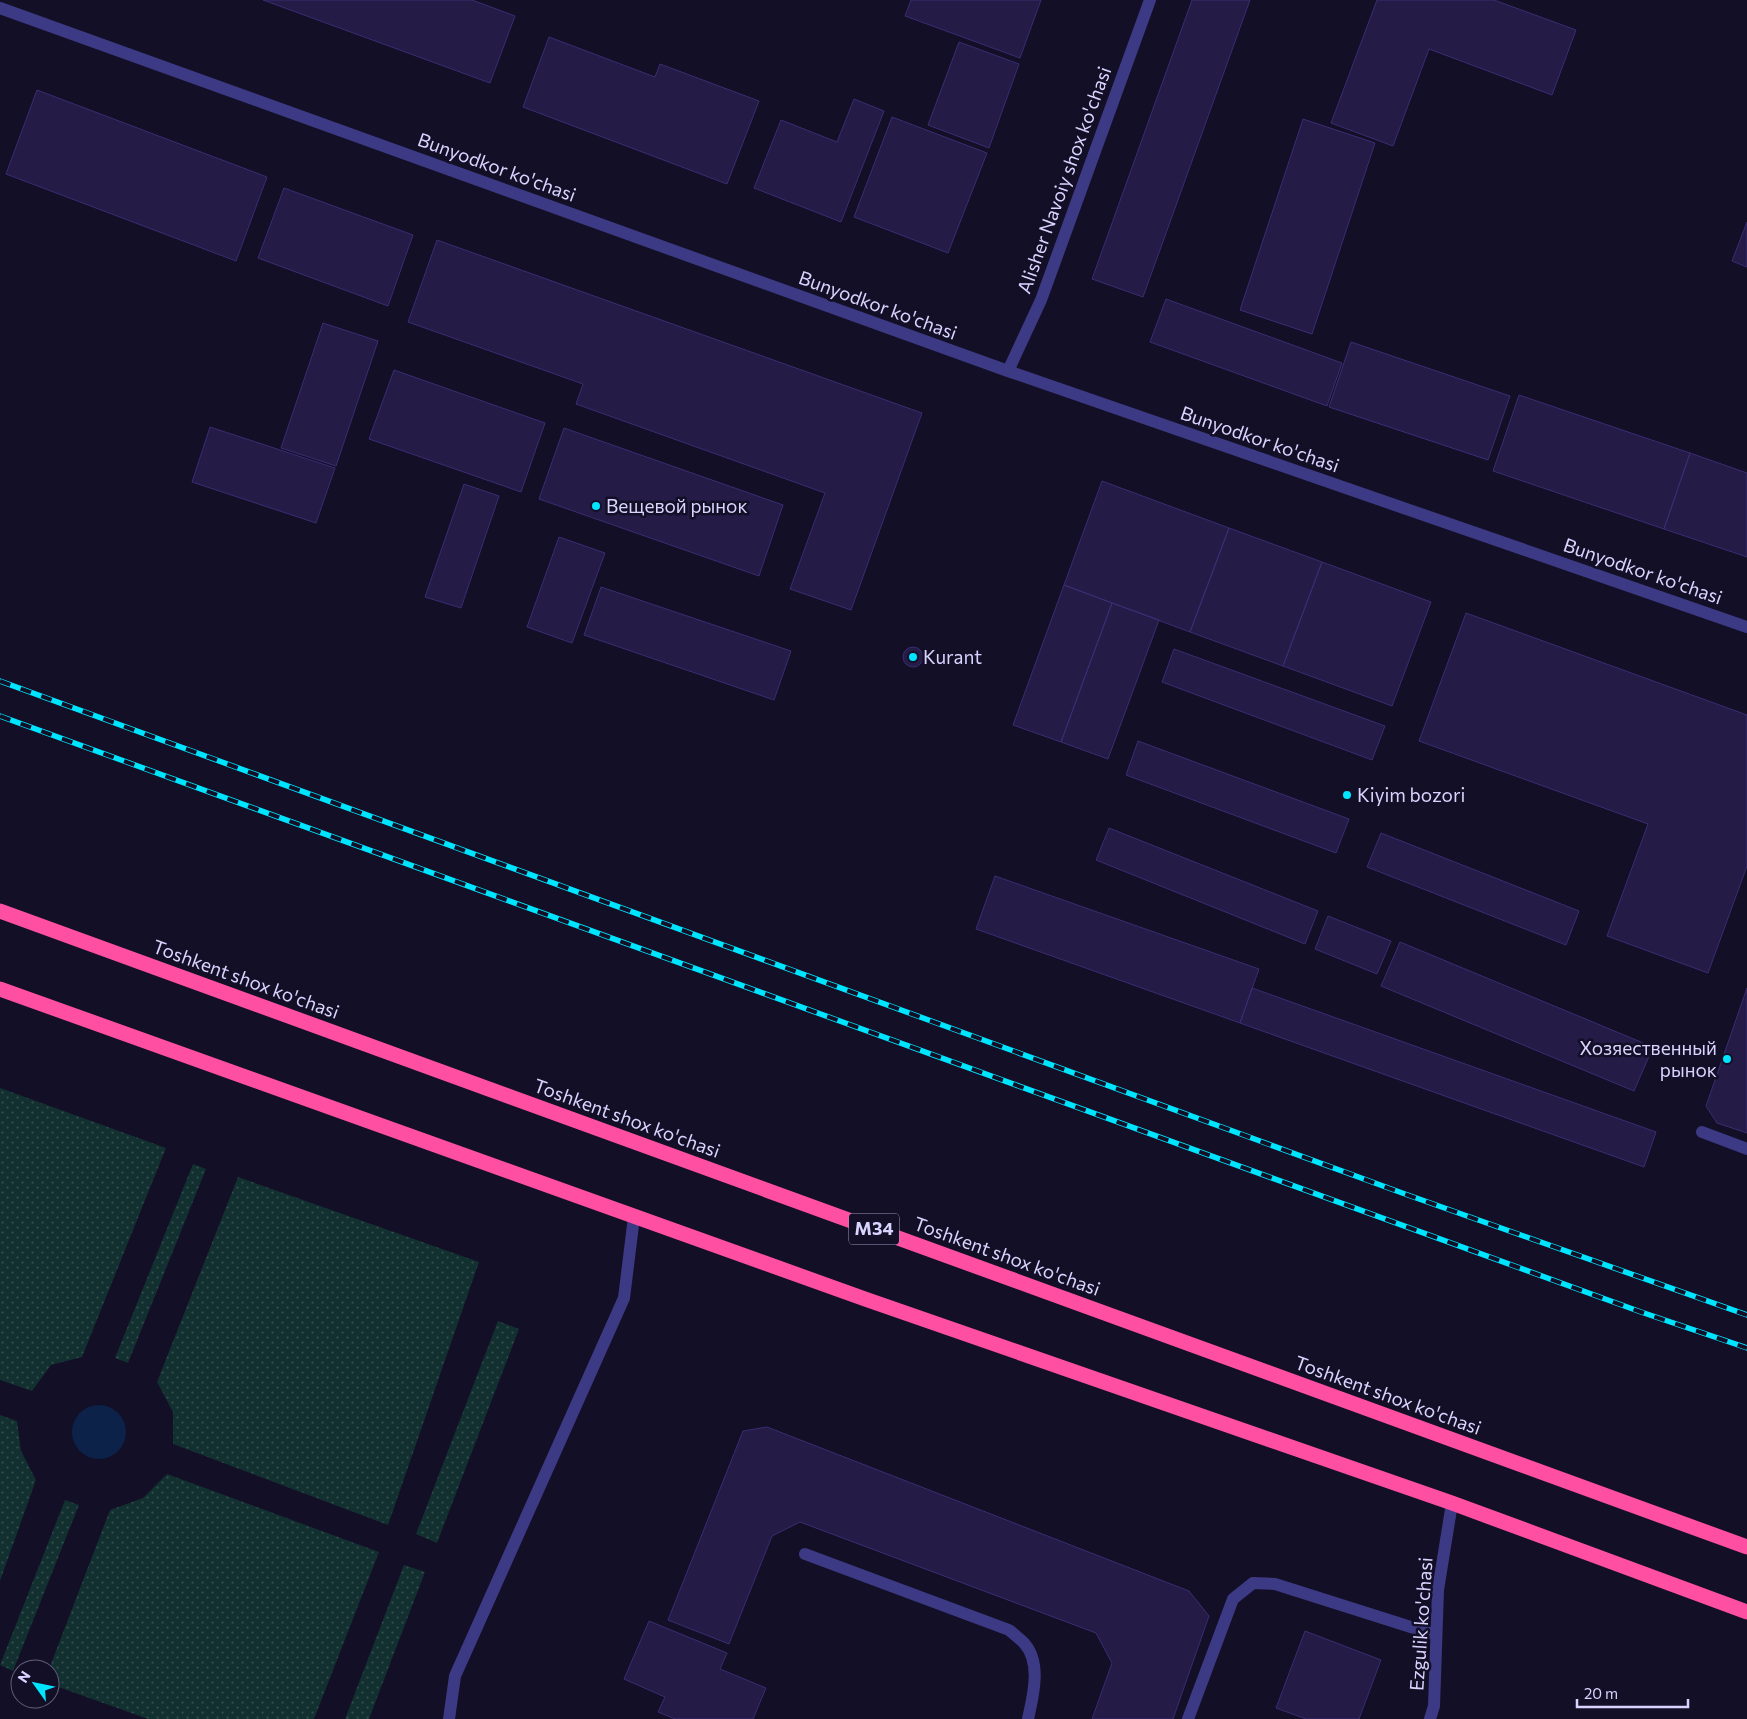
<svg xmlns="http://www.w3.org/2000/svg" width="1747" height="1719" font-family="Commissioner,sans-serif">
<style>
.grass{fill:url(#grass-dots)}
.water{fill:#0c2248}
.building{fill:#241b47;stroke:#3b2d73}
.lines{fill:none;stroke-linecap:round;stroke-linejoin:round}
.lane{stroke:#3d3a85;stroke-width:12}
.street{stroke:#3d3a85;stroke-width:12}
.highway{stroke:#ff4fa3;stroke-width:15}
.rail-casing{stroke:#00e5ff;stroke-width:5.5}
.rail{stroke:#130f26;stroke-width:4;stroke-dasharray:11;stroke-linecap:butt}
.poi-dot{fill:#00e5ff;stroke:#130f26;stroke-width:2}
.labels{text-anchor:middle;stroke-width:5;stroke-linejoin:round;paint-order:stroke}
.shield{fill:#130f26;stroke:#9e99be;stroke-width:1}
.shield-label{font-size:18px;font-weight:bold;fill:#d9d4ff}
.street-label{font-size:19px;fill:#d9d4ff;stroke:#130f26}
.poi-label{font-size:19px;fill:#d9d4ff;stroke:#130f26;text-anchor:start}
</style>
<defs>
<pattern id="grass-dots" width="8" height="8" patternUnits="userSpaceOnUse" patternTransform="scale(1.25)"><rect width="8" height="8" fill="#12302f"/><path d="M2 2h.1M6 6h.1" fill="none" stroke="#344d4e" stroke-width="1.8" stroke-linecap="round"/></pattern>
</defs>
<rect width="100%" height="100%" fill="#130f26"/>
<path class="grass" d="M0,1088l166,60 -84,209 -31,8 -19,26 -32,-11z
M193,1164l13,5 -78,194 -13,-5z
M238,1177l241,85 -91,263 -215,-81v-32l-16,-30z
M498,1321l21,8 -82,214 -21,-9z
M0,1415l17,6 4,30 15,29 -36,101z
M167,1474l212,78 -65,167h-166l-98,-35v-15h-1l61,-159 33,-12z
M65,1500l14,5 -66,166 -13,-6z
M404,1565l21,7 -56,147h-24z"/>
<path class="water" d="M72 1432a27 27 0 1 1 54 0a27 27 0 1 1-54 0Z"/>
<path class="building" d="M263,0h209l43,16 -25,67z
M911,0h130l-21,58 -115,-42z
M1192,0h58l-107,297 -51,-18z
M1377,0h117l82,30 -24,65 -123,-46 -36,97 -62,-23z
M549,37l106,40 5,-13 99,37 -32,83 -204,-77z
M959,42l60,22 -30,84 -61,-23z
M37,90l230,87 -31,84 -230,-87z
M854,99l30,12 -43,111 -87,-34 27,-68 56,22z
M892,117l95,36 -39,100 -94,-36z
M1303,119l72,24 -63,191 -72,-24z
M284,188l129,47 -25,71 -130,-48z
M1747,222v45l-15,-6z
M437,240l485,173 -71,197 -61,-21 35,-96 -249,-89 7,-20 -175,-62z
M1166,299l176,64 -15,43 -177,-64z
M323,323l55,18 -42,125 -55,-18z
M1351,342l159,54 -22,64 -159,-53z
M394,370l151,53 -24,69 -152,-53z
M1519,395l171,58 -26,76 -171,-58z
M210,427l125,41 -19,55 -124,-41z
M564,428l219,77 -24,71 -220,-77z
M1690,453l57,20v84l-83,-28z
M1102,481l127,47 -39,104 -126,-47z
M464,484l35,12 -38,112 -36,-11z
M1229,528l93,34 -39,104 -93,-34z
M559,537l46,16 -33,90 -45,-16z
M1322,562l109,40 -39,104 -109,-40z
M1064,585l48,18 -51,139 -48,-17z
M601,587l190,64 -17,49 -190,-65z
M1112,603l47,17 -51,139 -47,-17z
M1466,613l281,102v151l-39,107 -101,-37 41,-112 -229,-83z
M903 657a10 10 0 1 1 20 0a10 10 0 1 1-20 0Z
M1174,649l211,77 -13,34 -210,-78z
M1138,741l211,78 -13,34 -210,-78z
M1109,828l209,83 -13,33 -209,-84z
M1381,833l198,78 -13,34 -199,-78z
M995,876l264,93 -19,54 -264,-94z
M1328,916l63,25 -14,33 -62,-25z
M1400,942l253,105 -19,44 -253,-105z
M1252,988l404,144 -12,35 -404,-144z
M1747,988v145l-30,-10 -11,-17z
M767,1427l422,164 20,25 -36,103h-81l20,-56 -16,-30 -296,-111 -28,14 -43,108 -61,-24 75,-189z
M649,1621l78,32 -7,16 46,19 -13,31h-78l-17,-7 7,-15 -41,-18z
M1305,1631l76,29 -22,59h-53l-30,-11z"/>
<g class="lines">
<path class="lane" d="M449,1719l6,-43 169,-378 10,-81"/>
<path class="street" d="M0,8l1008,363 739,256
M1008,371l33,-71 109,-300
M1702,1132l45,17
M805,1554l204,76c5,4 10,8 15,13 18,20 9,53 4,76
M1188,1719l45,-120 20,-16 22,1 161,51
M1430,1719l4,-13 4,-116 14,-87"/>
<path class="highway" d="M0,911l1747,636
M0,989l865,310 587,204 295,109"/>
<g class="rail-casing">
<path id="rail" d="M0,681l1405,513 342,121
M0,716l1641,596 106,36"/>
</g>
<use href="#rail" class="rail"/>
</g>
<g class="poi-dot">
<circle cx="596" cy="506" r="5"/>
<circle cx="913" cy="657" r="5"/>
<circle cx="1347" cy="795" r="5"/>
<circle cx="1727" cy="1059" r="5"/>
</g>
<g class="labels">
<rect class="shield" x="849" y="1213.5" width="50" height="31" rx="4"/>
<g class="shield-label">
<text x="874" y="1235">M34</text>
</g>
<g class="street-label">
<text transform="translate(497 167) rotate(20)" y="7">Bunyodkor ko'chasi</text>
<text transform="translate(1064 180) rotate(-70)" y="7">Alisher Navoiy shox ko'chasi</text>
<text transform="translate(878 305) rotate(20)" y="7">Bunyodkor ko'chasi</text>
<text transform="translate(1260 439) rotate(19)" y="7">Bunyodkor ko'chasi</text>
<text transform="translate(1643 571) rotate(19)" y="7">Bunyodkor ko'chasi</text>
<text transform="translate(246 979) rotate(20)" y="7">Toshkent shox ko'chasi</text>
<text transform="translate(627 1118) rotate(20)" y="7">Toshkent shox ko'chasi</text>
<text transform="translate(1007 1256) rotate(20)" y="7">Toshkent shox ko'chasi</text>
<text transform="translate(1388 1395) rotate(20)" y="7">Toshkent shox ko'chasi</text>
<text transform="translate(1421 1624) rotate(-86)" y="7">Ezgulik ko'chasi</text>
</g>
<g class="poi-label">
<text x="606" y="513">Вещевой рынок</text>
<text x="923" y="664">Kurant</text>
<text x="1357" y="802">Kiyim bozori</text>
<text x="1717" y="1055" text-anchor="end">Хозяественный<tspan x="1717" dy="22">рынок</tspan></text>
</g>
</g>
<g transform="translate(35 1684) rotate(303)"><circle r="24" fill="#130f26" stroke="#625e7d"/>
<path d="M0-4L9 19L0 12L-9 19Z" fill="#00e5ff"/>
<text y="-8" font-size="14" font-weight="bold" text-anchor="middle" fill="#d9d4ff">N</text>
</g>
<path d="M1577 1699v8h111v-8" fill="none" stroke="#d9d4ff" stroke-width="2.5"/>
<text x="1584" y="1699" font-size="15" fill="#d9d4ff" stroke="#130f26" stroke-width="4" paint-order="stroke">20 m</text>
</svg>
